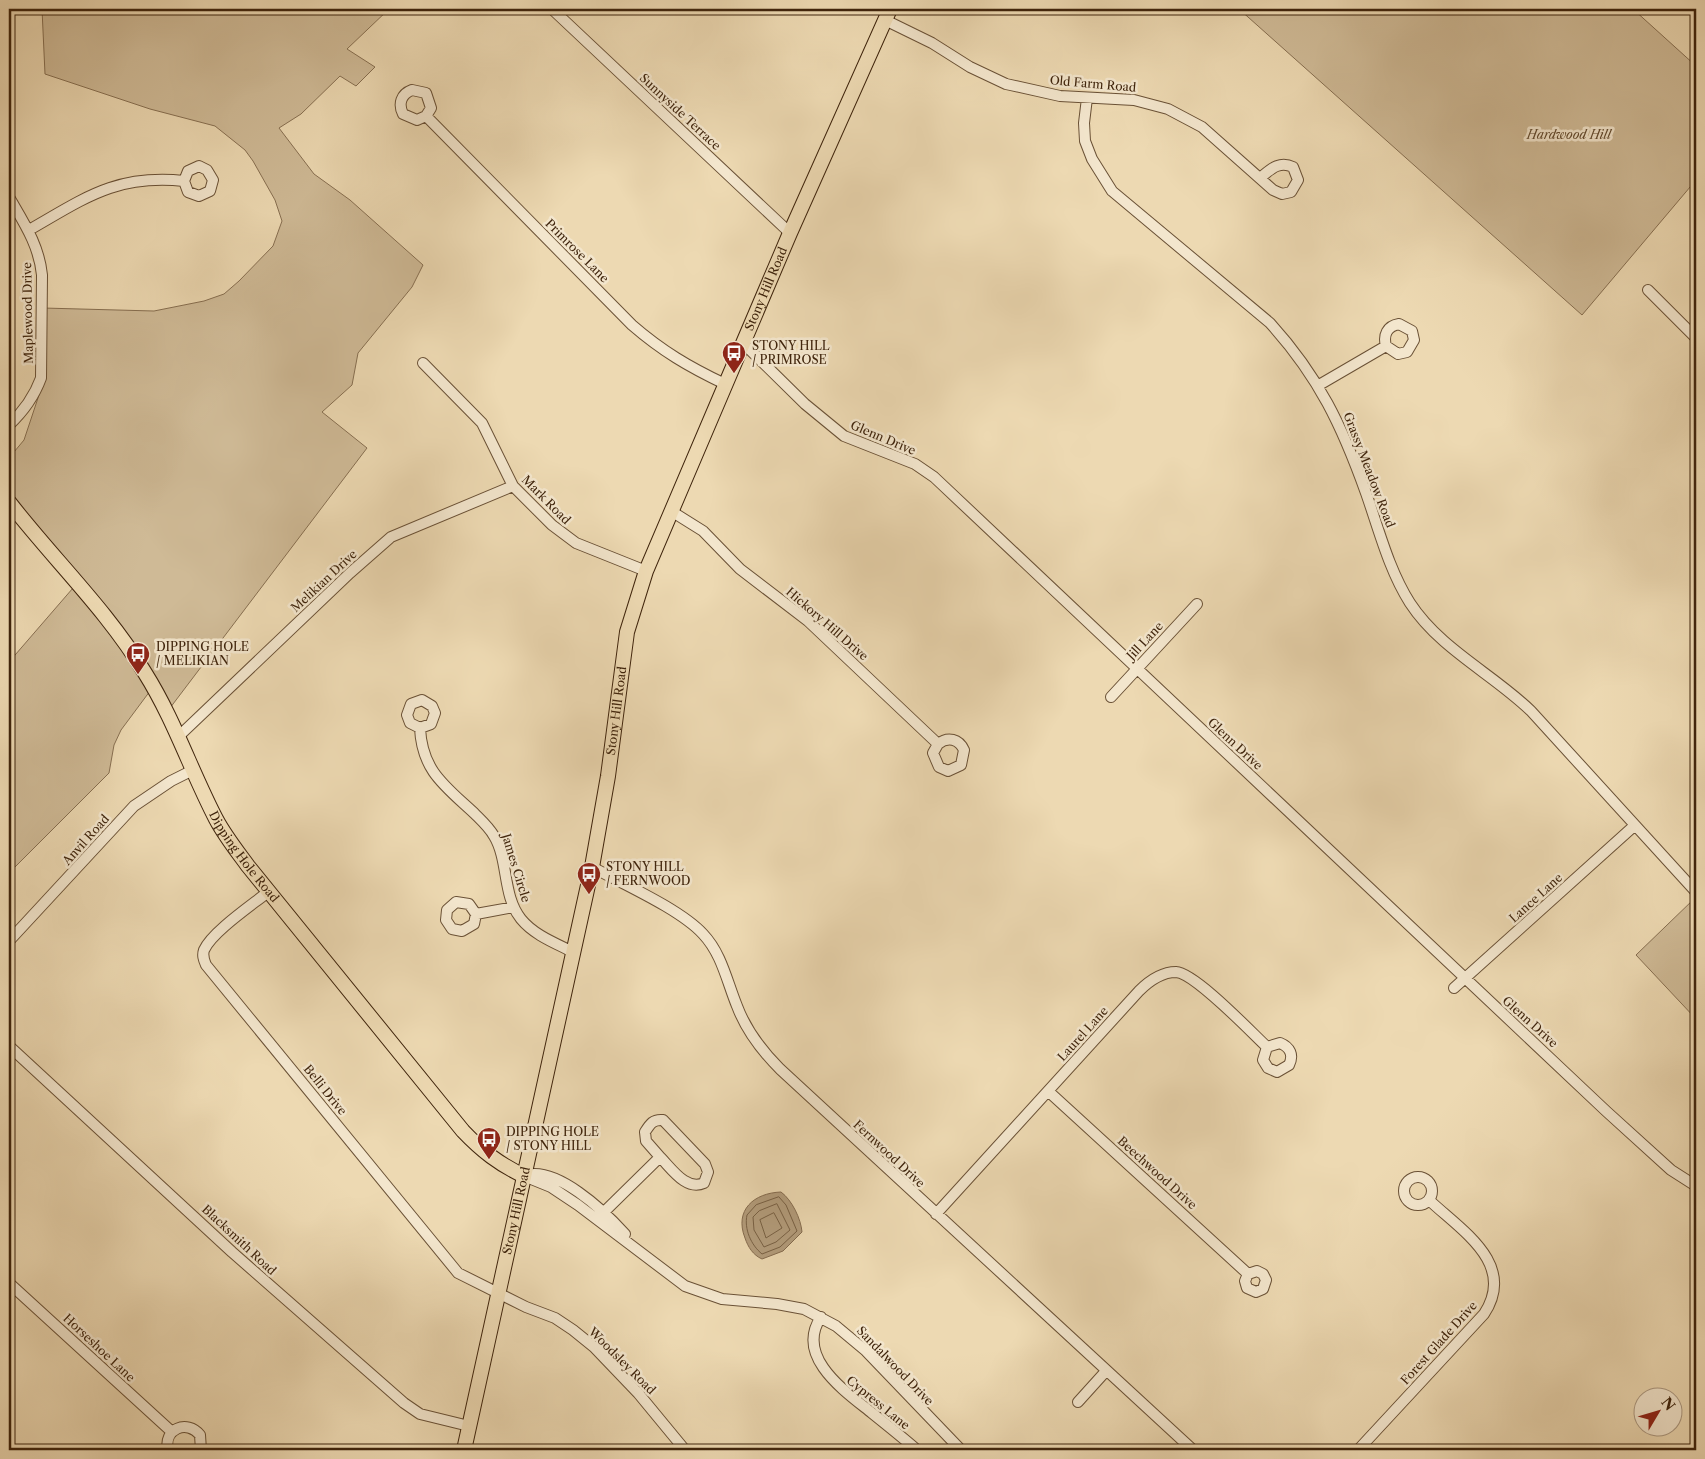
<svg xmlns="http://www.w3.org/2000/svg" width="1705" height="1459" font-family="'Libre Caslon Text',serif">
<style>
.green{fill:#cfba96;stroke:#876f51}
.water{fill:#b29b7a;stroke:#846b4e}
.lines{fill:none;stroke-linecap:round;stroke-linejoin:round}
.shore{stroke:#786043;stroke-width:1}
.minor-casing{stroke:#6a5136;stroke-width:12}
.major-casing{stroke:#3f240c;stroke-width:16}
.minor{stroke:#f3e6cd;stroke-width:10}
.major{stroke:#edd9b2;stroke-width:14}
.labels{text-anchor:middle;stroke-width:5;stroke-linejoin:round;paint-order:stroke}
.street-label{font-size:12px;fill:#3f240c;stroke:#f3e6cd}
.park-label{font-size:12px;font-style:italic;fill:#634a2e;stroke:#f3e6cd}
.poi-label{font-size:12px;fill:#3f240c;stroke:#f3e6cd;text-anchor:start}
</style>
<rect width="100%" height="100%" fill="#edd9b2"/>
<filter id="stains"><feTurbulence type="fractalNoise" baseFrequency=".004" numOctaves="4"/><feColorMatrix values="0 0 0 0 .2 0 0 0 0 .09 0 0 0 0 .02 0 0 0 .5 -.17"/></filter>
<radialGradient id="worn" r=".72"><stop offset=".6" stop-color="#630" stop-opacity="0"/><stop offset="1" stop-color="#630" stop-opacity=".3"/></radialGradient>
<path class="green" d="M42,9h347l-42,40 28,18 -19,19 -16,-10 -39,38 -22,14 35,46 36,26 73,65 -11,22 -54,66 -6,32 -30,27 45,36 -197,260 -17,-21 -32,43 -7,15 -5,28 -100,100v-211l64,-74 -40,-46 -24,-36v-48l15,-18 16,-48 3,-84 111,3 50,-10 20,-7 15,-13 34,-35 9,-25 -7,-21 -22,-39 -8,-11 -30,-24 -65,-17 -105,-35z
M1239,9h394l63,57v114l-114,135z
M1695,898l1,1v120l-60,-64z"/>
<path class="water" d="M781,1192c11,8 20,27 21,40l-19,19 -21,8c-9,-4 -14,-12 -17,-21 -11,-28 9,-45 36,-46z"/>
<g class="lines">
<path class="shore" d="M779,1197l7,8 11,26 -17,16 -18,7c-11,-9 -18,-25 -15,-39l9,-10z
M777,1204l13,26 -14,12 -12,5 -10,-17 -1,-13 6,-6z
M774,1213l8,15 -16,10 -6,-18z"/>
<g class="minor-casing">
<path id="minor" d="M552,9l238,224
M885,20l47,23 38,24 36,17 54,12 74,4 34,9 34,18 71,63 9,4 9,-2 7,-12 -5,-13c-14,-7 -23,3 -33,11
M1087,98l-3,25 1,18 7,18 20,32 158,132c49,54 72,103 96,170 13,37 23,77 44,110 30,46 83,71 121,108l165,181
M426,116l-9,4 -14,-6c-5,-10 -2,-20 9,-24l14,3 5,15 -5,8 206,209c30,26 57,42 93,59
M9,197c15,26 30,48 33,78l-1,103c-7,19 -17,33 -32,47
M29,230c56,-32 87,-56 155,-49l4,-10 11,-5 8,4 6,10 -3,11 -11,5 -11,-4 -4,-11
M1648,290l48,48
M743,343l62,61 39,32 71,28 19,13 672,634 65,59 25,16
M423,363l59,60 31,63 39,39 24,18 70,28
M1319,385l67,-39 12,8 9,-2 7,-12 -2,-9 -13,-7c-12,2 -16,11 -13,22
M671,511l32,20 37,38 68,52 130,123c10,-8 21,-5 26,6l-3,15 -13,6 -9,-4 -6,-14 5,-9
M1111,697l86,-93
M420,728l-10,-5 -3,-8 4,-11 11,-4 10,6 3,7 -4,11 -11,4c2,43 25,58 54,85 7,7 15,14 20,23 15,25 8,59 27,83 13,16 34,24 52,33
M179,736l171,-163 41,-36 122,-51
M592,867c31,17 88,42 111,67 19,20 24,48 34,72 9,24 25,45 43,63l413,381
M268,892c-16,13 -56,40 -64,58 -2,6 0,10 2,15l252,308 68,34 29,11 18,12 21,17 44,46 47,57
M476,914l-7,-10 -13,-2 -9,8 -1,10 6,9 10,2 12,-7 2,-10 38,-7
M9,941l125,-135 37,-25 22,-11
M1454,988l180,-162
M9,1046l223,206 172,151 16,11 49,12
M1048,1091l200,183 9,-3 6,3 3,6 -3,9 -7,3 -9,-4 -2,-7 3,-7
M524,1176l27,11 27,18 107,81 37,13 55,5 27,5 32,17 30,25 95,99
M524,1176c31,-12 81,36 101,58
M1404 1191a14 14 0 1 1 28 0a14 14 0 1 1-28 0Z
M603,1213l57,-56c12,12 26,34 44,26l4,-11 -3,-8 -42,-44c-10,-1 -13,4 -18,12l1,9 14,16
M936,1214l203,-223c10,-10 22,-19 37,-19 19,1 74,59 91,75l13,-4c10,4 14,12 9,22l-12,7 -9,-4 -5,-8 4,-13
M9,1283l163,149
M821,1317c-27,40 25,75 51,96 15,12 30,24 45,37
M1078,1402l28,-31
M168,1450c-5,-21 19,-31 32,-15l1,15
M1358,1450l126,-136c33,-50 -22,-83 -55,-114"/>
</g>
<g class="major-casing">
<g id="major">
<path id="s1" d="M9,502c45,58 98,108 136,171 29,46 46,98 71,146 9,17 21,32 32,47l215,265c19,20 36,33 61,45"/>
<path id="s2" d="M464,1450l128,-583 16,-91 19,-144 19,-61 144,-338 100,-224"/>
</g>
</g>
<use href="#minor" class="minor"/>
<use href="#major" class="major"/>
</g>
<defs>
<g id="bus-pin" transform="scale(1.25)"><path d="M0 17L-7.5 6A9.5 9.5 0 1 1 7.5 6Z" fill="#8f2418" stroke="#f3e6cd"/><path d="M-5-6H5V4H4V6H2V4H-2V6H-4V4H-5ZM-3.5-4V0h7V-4ZM-3.5 1.2v1.5H-2V1.2ZM2 1.2v1.5H3.5V1.2Z" fill="#fff"/></g>
</defs>
<g fill-rule="evenodd">
<use href="#bus-pin" x="734" y="353"/>
<use href="#bus-pin" x="138" y="654"/>
<use href="#bus-pin" x="589" y="874"/>
<use href="#bus-pin" x="489" y="1139"/>
</g>
<g class="labels">
<g class="street-label">
<text transform="translate(1093 84) rotate(5)" y="4">Old Farm Road</text>
<text transform="translate(680 112) rotate(43)" y="4">Sunnyside Terrace</text>
<text transform="translate(577 251) rotate(45)" y="4">Primrose Lane</text>
<text dy="4" stroke="none"><textPath href="#s2" startOffset="1205">Stony Hill Road</textPath></text>
<text transform="translate(28 313) rotate(-91)" y="4">Maplewood Drive</text>
<text transform="translate(883 438) rotate(23)" y="4">Glenn Drive</text>
<text transform="translate(1369 470) rotate(69)" y="4">Grassy Meadow Road</text>
<text transform="translate(546 500) rotate(45)" y="4">Mark Road</text>
<text transform="translate(324 581) rotate(-43)" y="4">Melikian Drive</text>
<text transform="translate(827 624) rotate(41)" y="4">Hickory Hill Drive</text>
<text transform="translate(1145 641) rotate(-47)" y="4">Jill Lane</text>
<text dy="4" stroke="none"><textPath href="#s2" startOffset="755">Stony Hill Road</textPath></text>
<text transform="translate(1235 744) rotate(43)" y="4">Glenn Drive</text>
<text transform="translate(86 840) rotate(-48)" y="4">Anvil Road</text>
<text dy="4" stroke="none"><textPath href="#s1" startOffset="428">Dipping Hole Road</textPath></text>
<text transform="translate(516 868) rotate(73)" y="4">James Circle</text>
<text transform="translate(1536 898) rotate(-42)" y="4">Lance Lane</text>
<text transform="translate(1530 1022) rotate(42)" y="4">Glenn Drive</text>
<text transform="translate(1083 1034) rotate(-48)" y="4">Laurel Lane</text>
<text transform="translate(325 1090) rotate(51)" y="4">Belli Drive</text>
<text transform="translate(889 1154) rotate(43)" y="4">Fernwood Drive</text>
<text transform="translate(1157 1173) rotate(42)" y="4">Beechwood Drive</text>
<text dy="4" stroke="none"><textPath href="#s2" startOffset="245">Stony Hill Road</textPath></text>
<text transform="translate(239 1240) rotate(43)" y="4">Blacksmith Road</text>
<text transform="translate(1439 1343) rotate(-48)" y="4">Forest Glade Drive</text>
<text transform="translate(99 1348) rotate(43)" y="4">Horseshoe Lane</text>
<text transform="translate(622 1361) rotate(45)" y="4">Woodsley Road</text>
<text transform="translate(895 1366) rotate(46)" y="4">Sandalwood Drive</text>
<text transform="translate(878 1403) rotate(39)" y="4">Cypress Lane</text>
</g>
<g class="park-label">
<text x="1569" y="139">Hardwood Hill</text>
</g>
<g class="poi-label">
<text x="752" y="350">STONY HILL<tspan x="752" dy="14">/ PRIMROSE</tspan></text>
<text x="156" y="651">DIPPING HOLE<tspan x="156" dy="14">/ MELIKIAN</tspan></text>
<text x="606" y="871">STONY HILL<tspan x="606" dy="14">/ FERNWOOD</tspan></text>
<text x="506" y="1136">DIPPING HOLE<tspan x="506" dy="14">/ STONY HILL</tspan></text>
</g>
</g>
<rect width="1705" height="1459" fill="none" stroke="#edd9b2" stroke-width="30"/>
<rect x="10" y="10" width="1685" height="1439" fill="none" stroke="#3f240c" stroke-width="2.5"/>
<rect x="15" y="15" width="1675" height="1429" fill="none" stroke="#3f240c"/>
<g transform="translate(1658 1412) rotate(52)"><circle r="24" fill="#f3e6cd" stroke="#ab9880"/>
<path d="M0-4L9 19L0 12L-9 19Z" fill="#8f2418"/>
<text y="-8" font-size="14" font-weight="bold" text-anchor="middle" fill="#3f240c">N</text>
</g>
<rect width="100%" height="100%" filter="url(#stains)"/>
<rect width="100%" height="100%" fill="url(#worn)"/>
</svg>
